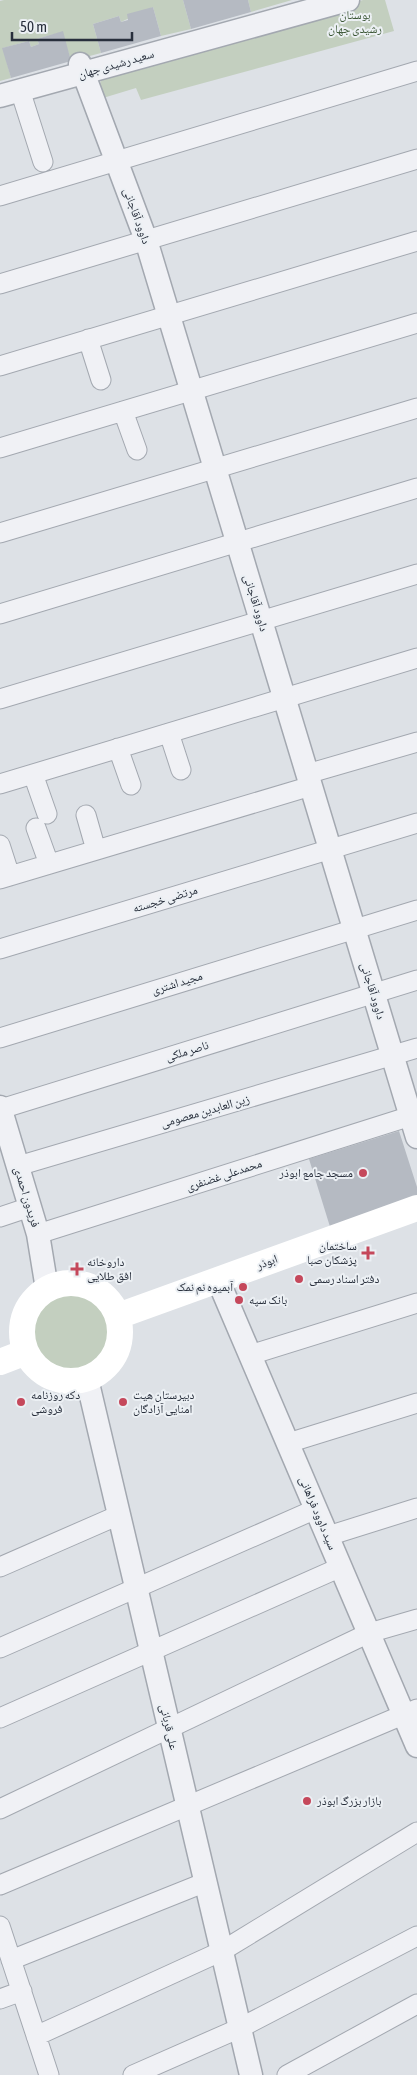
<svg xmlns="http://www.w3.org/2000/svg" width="417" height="2075" font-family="'Asap Condensed','Noto Naskh Arabic',sans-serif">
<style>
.green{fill:#c3cfbf}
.building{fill:#b5bac2}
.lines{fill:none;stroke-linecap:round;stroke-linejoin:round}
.minor-casing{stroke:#a3a8b0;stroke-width:21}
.tertiary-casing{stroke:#a3a8b0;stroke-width:25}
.minor{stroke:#f0f1f5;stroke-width:19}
.tertiary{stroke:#f0f1f5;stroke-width:22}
.secondary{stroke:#fff;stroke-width:26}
.poi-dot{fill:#c5485b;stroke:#ecf0f4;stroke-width:2}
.labels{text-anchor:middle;stroke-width:4;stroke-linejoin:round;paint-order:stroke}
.park-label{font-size:12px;fill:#3c5736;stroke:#ecf0f4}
.street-label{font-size:12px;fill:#282f3c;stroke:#ecf0f4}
.poi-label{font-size:12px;fill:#282f3c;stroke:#ecf0f4;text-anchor:start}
</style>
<rect width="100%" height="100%" fill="#dde1e6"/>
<path class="green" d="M4,0h179l8,29 -30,7 -8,-29 -32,15 -2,-6 -26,8 8,29 -30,8 -9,-29 -25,7 2,5 -8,3 -2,-6 -26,7 8,30 -11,3v-80z
M248,0h44l-41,12z
M363,0h22l9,31 -253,69 -5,-12 -33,10 -3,-13 1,-6 50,-21z
M27 1331a43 43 0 1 1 86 0a43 43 0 1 1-86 0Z"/>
<path class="building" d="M183,0h65l3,12 -60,17z
M153,7l8,29 -60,17 -8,-29 26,-8 2,6 7,-2 -1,-6z
M63,31l8,30 -60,17 -9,-30 27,-7 2,6 8,-3 -2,-5z
M399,1131l18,56v16l-86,27 -22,-71z"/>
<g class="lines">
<g class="minor-casing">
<path id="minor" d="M20,90l23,72
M0,196l417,-125
M0,284l417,-125
M88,339l13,41
M0,366l417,-125
M123,411l14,39
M0,448l417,-125
M0,533l417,-125
M0,614l417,-126
M0,699l417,-125
M169,733l12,37
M118,748l13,37
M33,774l14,40
M307,774l110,-32
M0,784l417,-126
M86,815l10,35
M36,828l13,36
M0,845l10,31
M0,879l311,-93
M0,949l417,-126
M0,1038l417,-128
M1,1109l416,-129
M18,1166l399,-118
M0,1217l30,-10
M38,1234l379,-120
M250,1355l167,-52
M288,1443l129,-40
M328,1536l89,-28
M0,1567l119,-52
M0,1648l316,-139
M0,1718l341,-151
M0,1809l369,-176 48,-14
M0,1885l417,-176
M0,1926l49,149
M11,1960l195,-78
M0,1999l22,-8
M36,2036l186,-85 195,-119
M133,2075l107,-47 177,-92
M287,2075l130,-71"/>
</g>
<g class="tertiary-casing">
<path id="tertiary" d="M80,64l66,176 271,897
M0,96l348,-96
M0,1107l38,127 9,55
M218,1280l199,466
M87,1379l164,696"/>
</g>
<use href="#minor" class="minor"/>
<use href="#tertiary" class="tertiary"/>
<path class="secondary" d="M22 1332a49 49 0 1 1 98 0a49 49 0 1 1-98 0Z
M118,1316l299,-108
M0,1362l26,-10"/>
</g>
<g class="poi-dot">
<circle cx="363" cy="1173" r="5"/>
<path d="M365.5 1245.5h5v5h5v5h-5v5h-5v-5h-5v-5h5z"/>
<path d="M74.5 1261.5h5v5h5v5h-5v5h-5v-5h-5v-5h5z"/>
<circle cx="299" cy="1279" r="5"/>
<circle cx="243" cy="1287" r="5"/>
<circle cx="239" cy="1300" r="5"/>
<circle cx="21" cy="1402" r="5"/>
<circle cx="123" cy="1402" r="5"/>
<circle cx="307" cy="1801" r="5"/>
</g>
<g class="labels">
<g class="park-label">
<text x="355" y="19">بوستان<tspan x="355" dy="14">رشیدی جهان</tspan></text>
</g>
<g class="street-label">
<text transform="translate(116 64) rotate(-16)" y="4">سعید رشیدی جهان</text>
<text transform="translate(137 216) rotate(70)" y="4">داوود آقاجانی</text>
<text transform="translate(256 603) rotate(73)" y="4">داوود آقاجانی</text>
<text transform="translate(165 899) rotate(-17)" y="4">مرتضی خجسته</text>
<text transform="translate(177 983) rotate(-17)" y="4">مجید اشتری</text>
<text transform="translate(373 991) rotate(73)" y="4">داوود آقاجانی</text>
<text transform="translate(187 1051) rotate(-17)" y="4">ناصر ملکی</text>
<text transform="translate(205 1111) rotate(-16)" y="4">زین العابدین معصومی</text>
<text transform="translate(224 1175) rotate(-18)" y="4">محمدعلی غضنفری</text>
<text transform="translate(27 1197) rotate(73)" y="4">فریدون احمدی</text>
<text transform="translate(267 1262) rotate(-20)" y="4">ابوذر</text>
<text transform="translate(318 1513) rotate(67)" y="4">سید داوود فراهانی</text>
<text transform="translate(169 1727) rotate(77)" y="4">علی قربانی</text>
</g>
<g class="poi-label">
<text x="353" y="1177" text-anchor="end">مسجد جامع ابوذر</text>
<text x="357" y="1250" text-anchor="end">ساختمان<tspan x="357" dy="14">پزشکان صبا</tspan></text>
<text x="87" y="1266">داروخانه<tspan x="87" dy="14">افق طلایی</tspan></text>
<text x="309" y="1283">دفتر اسناد رسمی</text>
<text x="233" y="1291" text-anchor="end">آبمیوه نم نمک</text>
<text x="249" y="1304">بانک سپه</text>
<text x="31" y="1399">دکه روزنامه<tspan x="31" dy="14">فروشی</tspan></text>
<text x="133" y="1399">دبیرستان هیت<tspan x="133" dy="14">امنایی آزادگان</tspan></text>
<text x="317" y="1805">بازار بزرگ ابوذر</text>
</g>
</g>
<path d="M12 32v8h120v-8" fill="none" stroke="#282f3c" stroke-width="2.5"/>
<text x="20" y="32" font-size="15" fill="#282f3c" stroke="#ecf0f4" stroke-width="4" paint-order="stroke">50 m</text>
</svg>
